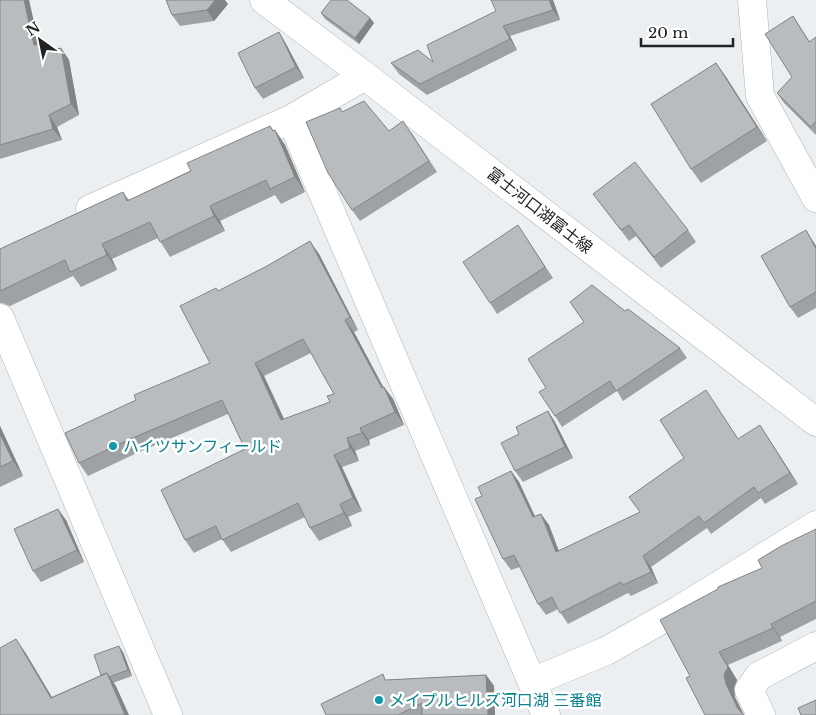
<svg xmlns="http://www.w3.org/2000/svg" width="816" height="715" font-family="'Libre Baskerville','Noto Sans JP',serif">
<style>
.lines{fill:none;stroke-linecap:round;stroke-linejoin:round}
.minor-casing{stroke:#b0b3b6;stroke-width:29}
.secondary-casing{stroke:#b0b3b6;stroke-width:29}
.minor{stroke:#fff;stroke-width:28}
.secondary{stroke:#fff;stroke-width:28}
.wall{fill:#9fa2a4;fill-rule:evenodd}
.shaded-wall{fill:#828486}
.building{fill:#b9bcbf;stroke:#828486;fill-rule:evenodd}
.culture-dot{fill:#0f9aa8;stroke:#fff;stroke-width:2}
.labels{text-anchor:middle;stroke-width:5;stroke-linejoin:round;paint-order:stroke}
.street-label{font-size:16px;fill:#202223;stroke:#fff}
.culture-label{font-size:16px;fill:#0d838f;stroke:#fff;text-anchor:start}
</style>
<rect width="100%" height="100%" fill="#ebeff2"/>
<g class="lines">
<g class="minor-casing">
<path id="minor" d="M752,0l8,96 56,102
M291,119l255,596
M90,209l201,-90 74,-43
M0,318l168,397
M532,682l74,-31 73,-41 137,-85
M761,715l-12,-25 10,-14 57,-30"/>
</g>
<g class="secondary-casing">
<path id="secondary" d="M264,0l101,76 451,346"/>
</g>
<use href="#minor" class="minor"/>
<use href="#secondary" class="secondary"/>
</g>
<path class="wall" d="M0,0l39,45 8,-2 5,7 9,-2 8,12 10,55 -22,12 5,13 -62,19z
M553,0l7,20 -50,16 7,14 -90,45 -28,-21 -8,-11 42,-1z
M228,4l-14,17 -34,5 -8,-11z
M321,13l49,5 4,5 -15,21 -34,-25z
M793,16l17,26 6,-5v98l-32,-32 -7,-10 15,-16z
M279,32l7,12 18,34 -41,21 -8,-11z
M716,63l10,14 41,64 -66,42 -10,-14z
M343,112l46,19 22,1 26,40 -77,49 -8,-11z
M275,130l10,15 20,47 -24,12 -6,-9 -55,26 5,10 -55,26 -12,-19 -46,21 5,11 -36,17 -8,-11 -63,30 -8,-3h-2v-54l123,-57 6,8z
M593,194l95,36 8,12 -35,26 -25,-32 -7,5z
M526,237l27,41 -56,36 -7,-11z
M813,241l3,5v62l-18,10 -8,-11z
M319,254l39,76 -4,2 29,55h1l9,12 11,26 -35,15 1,5 -15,6 4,10 -17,6 20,44 -14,6 4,9 -33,15 -9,-13 -5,-11 -74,35 -9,-13 -28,14 -9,-13 60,-91 -17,-35 -91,39 -49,23 -9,-13 57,-63 74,-37 8,-72zM311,353l23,41 -4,8 -46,17 -20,-43z
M570,302l55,9 55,37 7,10 -64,43 -6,-10 -55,36 -7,-11 -9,-28 38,-66z
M714,402l24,37 29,-3 31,48 -33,20 -4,-6 -50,36 -4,-6 -56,39 7,16 -27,13 -3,-3 -60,31 -10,-15 -12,6 -8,-11 -18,-37 -9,3 -8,-11 -21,-63 29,-25 8,11 16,34 6,-2 8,11 10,26 81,-39 44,-54z
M548,411l7,11 18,36 -50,24 -8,-11 4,-37z
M0,426l23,50 -23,11z
M66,520l18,42 -43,20 -8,-11z
M816,529v90l-36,18 2,4 -54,24 9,15 -3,8 1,9 -45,-21 72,-108z
M25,652l27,45 49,-22 22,-23 9,24 -19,7 3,3 -116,29z
M486,675l8,11 1,29h-169l60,-35z"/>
<path class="shaded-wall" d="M24,0h5l13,57 -8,-12z
M215,0h10l3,4 -14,17 -7,-11z
M549,0h4l7,20 -7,-10z
M370,18l4,5 -15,21 -4,-6z
M503,26l7,10 7,14 -7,-11z
M279,32l7,12 18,34 -8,-11z
M47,43l8,12 -6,-4z
M61,48l8,12 10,55 -8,-11z
M716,63l10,14 41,64 -10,-14z
M49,115l8,12 5,13 -9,-11z
M270,126l7,9 -2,-5 10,15 20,47 -10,-15z
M210,206l10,15 5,10 -11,-15z
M806,230l10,16v3z
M310,241l9,13 39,76 -8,-13z
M102,244l10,15 5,11 -10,-15z
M345,320l9,12 34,64 -4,-9 9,12 11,26 -9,-13z
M255,363l9,13 26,56 -9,-12z
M548,411l7,11 18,36 -8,-11z
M760,425l7,11 31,48 -8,-11z
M0,426l23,50 -10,-15 -13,-27z
M360,428l9,12 1,5 -8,-12z
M347,438l8,13 4,10 -9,-13z
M334,455l8,12 20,44 -9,-13z
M511,471l8,11 21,46 -7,-11z
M340,504l8,13 4,9 -8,-13z
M58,509l8,11 18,42 -7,-12z
M541,514l8,11 14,38 -7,-11z
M643,556l8,11 7,16 -7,-11z
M771,624l9,13 2,4 -9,-13z
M16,639l9,13 35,59 -9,-13z
M119,646l4,6 9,24 -4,-6z
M719,652l9,13 9,15 -3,8 1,9 9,18 -6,-6 -12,-25z
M107,673l9,13 13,29h-4z
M486,675l8,11 1,29h-7z"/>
<path class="building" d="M0,0h24l10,45 13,-2 2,8 12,-3 10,56 -22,11 4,14 -53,16z
M166,0h49l-8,10 -35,5z
M331,0h16l23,18 -15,20 -34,-25z
M491,0h58l4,10 -50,16 7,13 -90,45 -29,-21 27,-13 15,12 -6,-17 69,-34z
M793,16l16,26 7,-5v84l-5,6 -34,-34 15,-16 -27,-43z
M279,32l17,35 -41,21 -17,-35z
M716,63l41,64 -66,42 -40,-65z
M364,101l25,30 14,-10 26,40 -77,49 -24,-37 -22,-51 34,-14 2,4z
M270,126l3,5 2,-1 20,47 -25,12 -4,-9 -56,26 4,10 -54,26 -10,-20 -48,22 5,11 -37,17 -5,-12 -65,31v-42l123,-57 4,9 64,-30 -4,-8z
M635,162l53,68 -34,27 -25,-32 -8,5 -28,-36z
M518,225l27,42 -55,36 -27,-41z
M806,230l10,19v43l-26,15 -29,-51z
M310,241l40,76 -5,3 37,68 2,-1 11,25 -35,16 2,5 -15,5 3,10 -16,7 19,43 -13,6 4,9 -34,15 -12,-25 -76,37 -6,-14 -31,14 -24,-50 84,-41 -23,-49 -94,40 -49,23 -14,-30 71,-33 -2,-5 76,-32 -30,-57 36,-18 2,3 49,-25zM303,339l31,55 -7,2 3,6 -49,18 -26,-57z
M592,285l33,26 3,-2 52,39 -64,43 -6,-10 -55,35 -16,-24 7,-4 -18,-29 56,-37 -14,-20z
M706,390l32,49 22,-14 30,48 -32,20 -4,-6 -50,36 -5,-7 -56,40 8,16 -28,13 -2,-3 -61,31 -8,-16 -14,7 -24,-49 -11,4 -28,-60 7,-3 -4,-9 33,-16 22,46 8,-3 15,38 84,-40 -11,-15 55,-39 -24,-38z
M548,411l17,36 -50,24 -14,-28 18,-9 -3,-7z
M0,434l13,27 -13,6z
M58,509l19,41 -44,21 -19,-42z
M816,529v72l-45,23 2,4 -54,24 9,15 -4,8 2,9 12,25 6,6h-39l-19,-37 4,-2 -30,-56 58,-31v-2l44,-19 -4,-8 23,-14z
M16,639l35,59 56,-25 18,42h-125v-67z
M119,646l9,24 -19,7 -2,-4 -6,2 -7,-20z
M383,674l2,6 101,-5 2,40h-66v-12l-24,12h-72l-5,-11z
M816,700v15h-15l-3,-7z"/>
<g class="culture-dot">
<circle cx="113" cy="446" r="5"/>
<circle cx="379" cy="700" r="5"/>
</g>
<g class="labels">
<g class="street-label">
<text transform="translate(540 210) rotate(38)" y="6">富士河口湖富士線</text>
</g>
<g class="culture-label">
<text x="123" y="452">ハイツサンフィールド</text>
<text x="389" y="706">メイプルヒルズ河口湖 三番館</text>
</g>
</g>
<g transform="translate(40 40) rotate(327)" stroke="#ffffff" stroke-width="4" paint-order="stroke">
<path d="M0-4L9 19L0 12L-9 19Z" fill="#202223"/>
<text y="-8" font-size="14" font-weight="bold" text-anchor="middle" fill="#202223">N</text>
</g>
<path d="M641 38v8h92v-8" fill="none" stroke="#202223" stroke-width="2.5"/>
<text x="648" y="38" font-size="15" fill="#202223" stroke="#ffffff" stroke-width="4" paint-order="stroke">20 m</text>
</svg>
